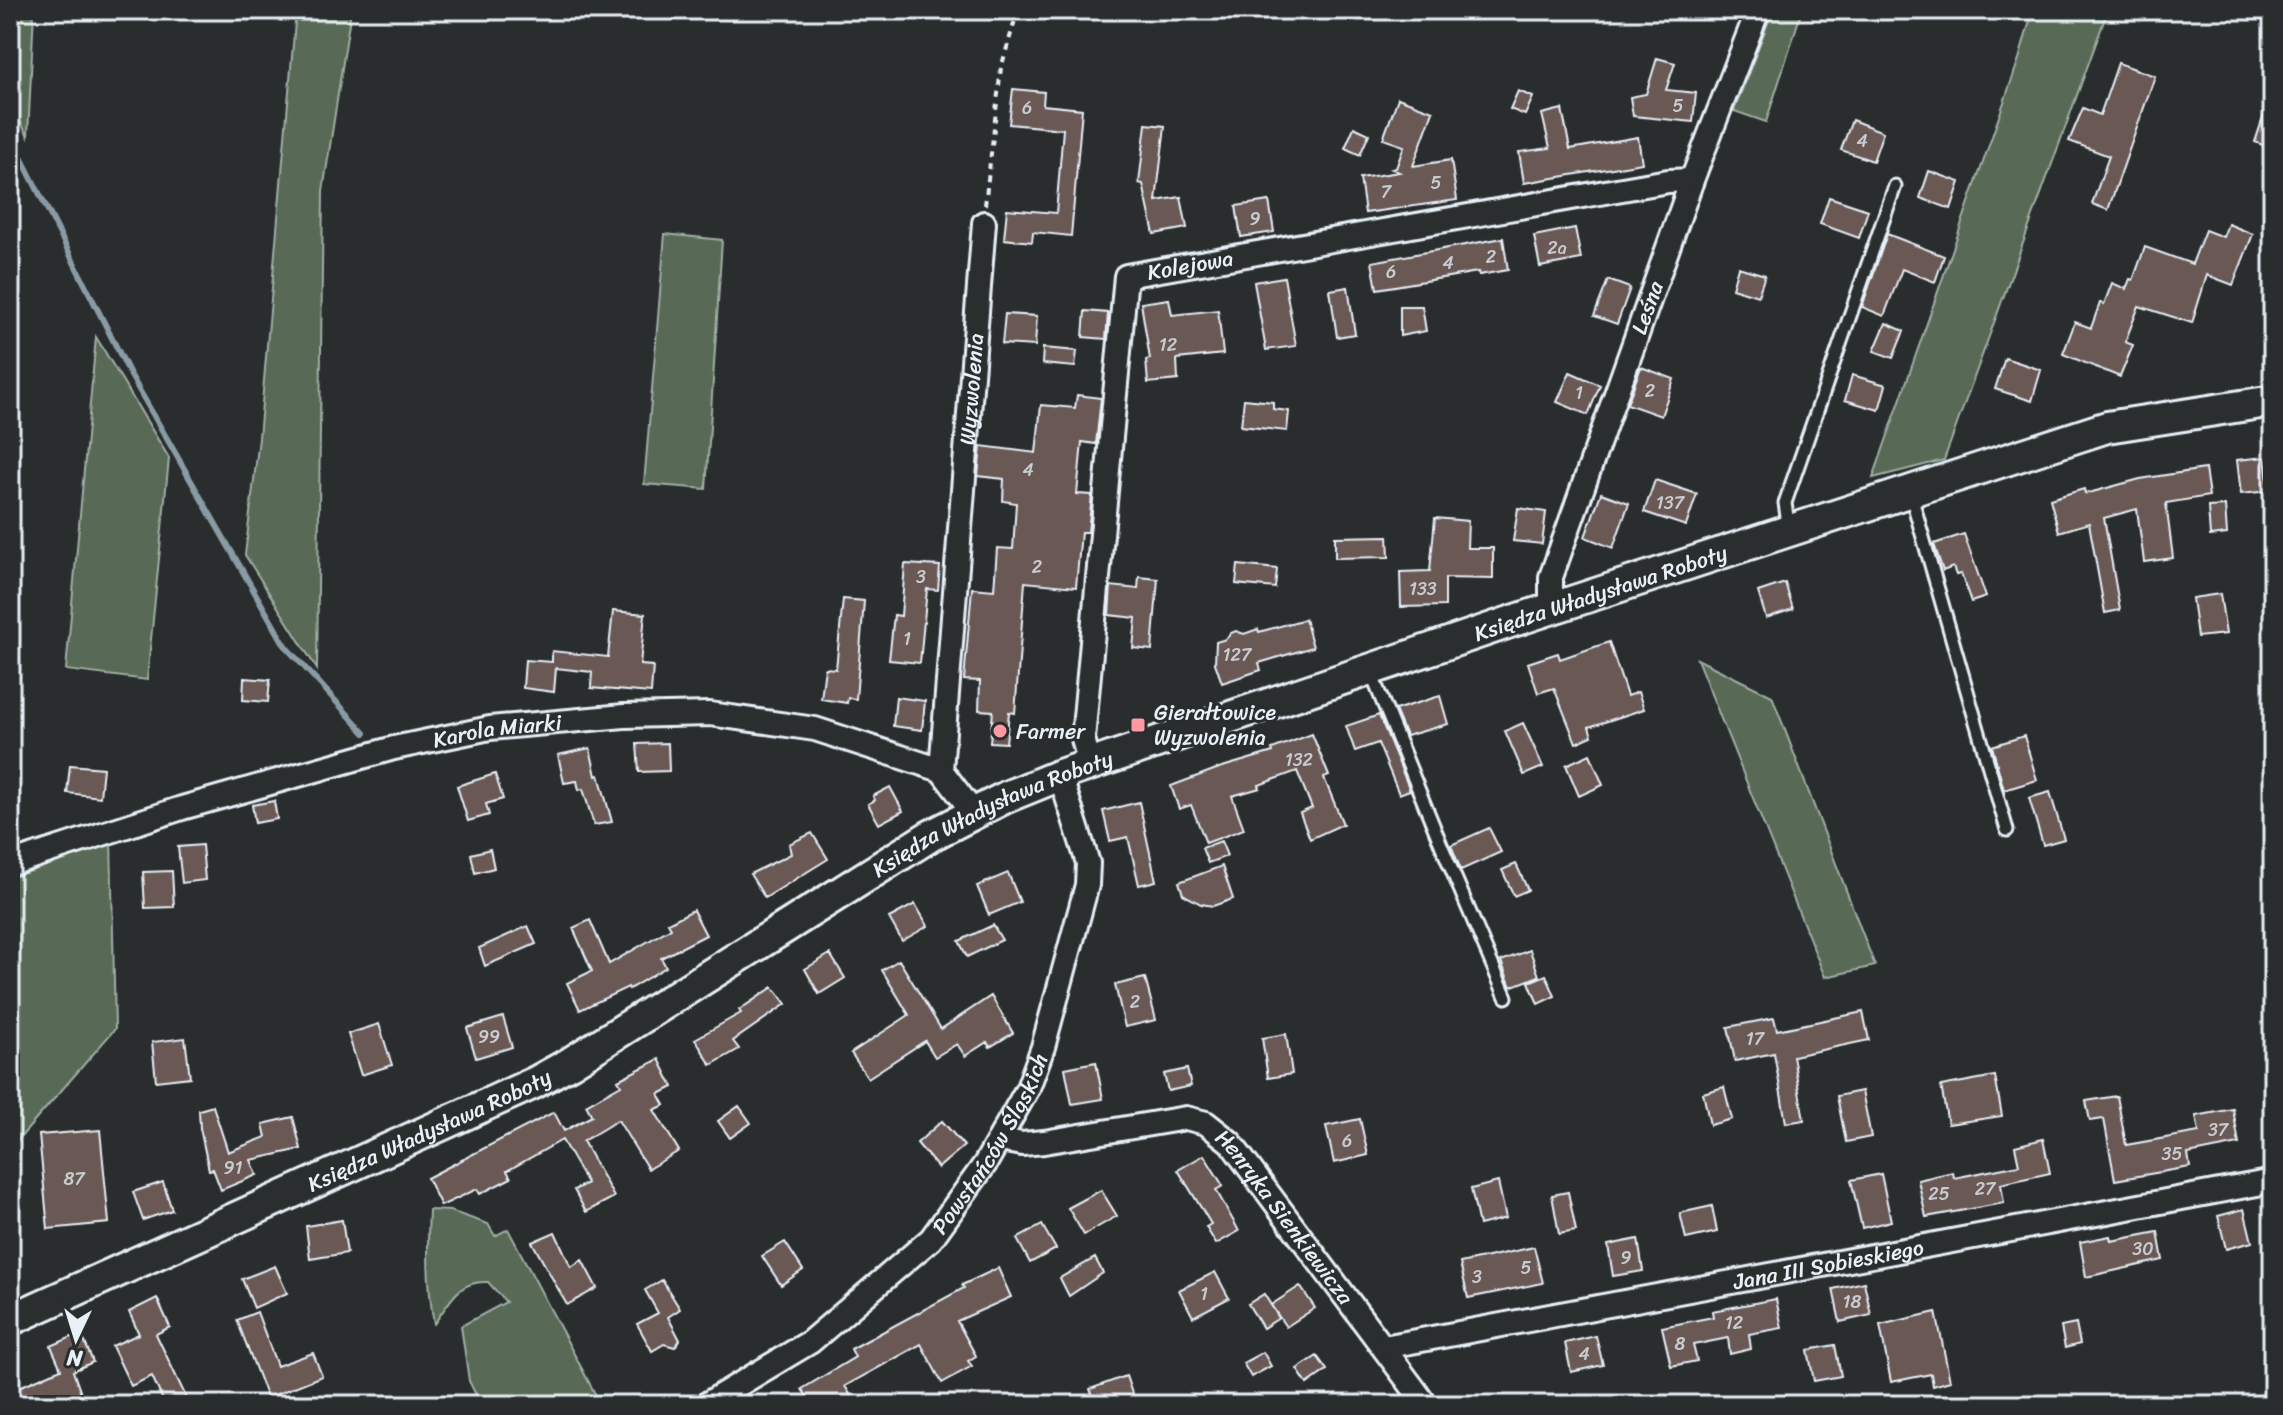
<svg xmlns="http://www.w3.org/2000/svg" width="2283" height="1415" font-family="Sriracha,sans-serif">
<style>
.green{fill:#586a54;stroke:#a0aea6;stroke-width:2}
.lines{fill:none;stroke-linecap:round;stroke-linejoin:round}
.stream{stroke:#899ba5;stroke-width:6}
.building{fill:#6a5854;stroke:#e8f1f8;stroke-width:2}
.lane-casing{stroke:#e8f1f8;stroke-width:17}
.street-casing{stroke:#e8f1f8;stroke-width:28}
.secondary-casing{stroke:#e8f1f8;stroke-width:36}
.path{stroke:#e8f1f8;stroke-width:4;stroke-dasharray:6 6;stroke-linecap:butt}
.lane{stroke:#2a2d2e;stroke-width:11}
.street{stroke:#2a2d2e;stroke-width:22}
.secondary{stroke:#2a2d2e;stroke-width:30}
.poi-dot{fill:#ff9aa2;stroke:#2a2d2e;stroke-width:3}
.labels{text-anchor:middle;stroke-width:6;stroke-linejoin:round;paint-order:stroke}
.number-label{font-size:18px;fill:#c8cbcf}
.street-label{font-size:22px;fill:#e8f1f8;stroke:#2a2d2e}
.poi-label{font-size:22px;fill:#e8f1f8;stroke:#2a2d2e;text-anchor:start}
</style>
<rect width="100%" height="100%" fill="#2a2d2e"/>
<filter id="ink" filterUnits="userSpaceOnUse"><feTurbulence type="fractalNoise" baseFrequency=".0125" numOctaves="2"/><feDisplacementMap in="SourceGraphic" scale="16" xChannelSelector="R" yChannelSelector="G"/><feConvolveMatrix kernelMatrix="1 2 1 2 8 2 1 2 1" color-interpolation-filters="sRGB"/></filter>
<g filter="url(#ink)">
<path class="green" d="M10,10h24l-6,126 -18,-33z
M296,10h55l-28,181 -6,478 -72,-114 14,-117z
M1773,10h29l-36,112 -32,-11z
M2033,10h75l-164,450 -71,18 146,-419z
M665,234l57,6 -16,249 -62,-5z
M96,337l73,121 -22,222 -81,-10z
M1697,659l75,37 103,270 -50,11z
M111,838l4,191 -103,118 -2,-274z
M429,1210l21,1 38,13 7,12 13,-7 93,176h-120l-12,-24 -8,-55 45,-24 -18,-20c-30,-2 -38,20 -54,42 -7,-39 -7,-76 -5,-114z"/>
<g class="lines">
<path class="stream" d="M10,135l120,239 156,273 79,86"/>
</g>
<path class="building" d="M1657,58l18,5 -9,27 30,3 -3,29 -60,-6 -3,-19 16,-3z
M2118,63l37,13 -47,134 -16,-6 17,-48 -40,-15 14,-33 17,7z
M1013,89l31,3 -1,13 39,4 -11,127 -38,-4 -1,10 -28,-3 3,-30 49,4 7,-84 -54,-5z
M1518,91l15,6 -8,18 -15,-6z
M2270,97h3v52l-18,-7z
M1398,98l35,13 -20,55 38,-6 6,40 -92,13 -5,-35 39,-6 -7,-3 4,-1 8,-22 -21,-7z
M1562,109l8,40 68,-12 4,26 -118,20 -5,-31 31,-4 -8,-34z
M1852,120l31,12 -10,29 -32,-11z
M1146,124l19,2 -9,75 25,-4 6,31 -33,6 -11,-50 -4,-1z
M1354,127l15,7 -9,21 -15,-7z
M1929,171l31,11 -9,27 -31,-11z
M1829,197l39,13 -9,28 -39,-14z
M1269,201l5,31 -33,5 -5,-31z
M2228,224l25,10 -20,51 -26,-10 -15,48 -53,-17 -14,36 8,3 -13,32 -57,-23 12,-32 16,6 9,-25 4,1 8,-21 14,6 4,-10 3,1 12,-33 47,17 13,-34 18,7z
M1575,228l6,31 -41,8 -6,-31z
M1887,234l57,22 -9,26 -33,-13 -18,47 -22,-9z
M1503,238l5,32 -29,5 -1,-3 -101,17 -5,-27z
M1738,267l27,8 -7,21 -26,-8z
M1284,277l12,69 -30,4 -12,-68z
M1608,280l22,8 -13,36 -23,-8z
M1348,287l7,47 -18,3 -7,-47z
M1169,299l3,16 46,-5 5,44 -46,5 1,21 -30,3 -2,-23 4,-1 -9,-56z
M1400,306h22l4,25 -26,5z
M1085,311l23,2 -2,26 -23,-2z
M1005,314l32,2 -2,30 -33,-2z
M1886,323l18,8 -11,27 -19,-7z
M1043,348l34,3 -2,16 -33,-3z
M2005,358l36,12 -9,31 -37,-12z
M1641,367l33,12 -13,37 -34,-12z
M1570,372l30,13 -12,30 -31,-13z
M1852,375l34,10 -7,25 -34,-10z
M1077,395l24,3 -5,46 -14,-2 -5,52 15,1 -4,37h-7l-5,55 -51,-5 -10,131 -6,-1 -3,31 -16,-1 3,-31 -14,-1 1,-29 -16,-1 8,-92 22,2 3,-42 16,1 3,-46 -13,-2 1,-22 -26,-3 3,-30 55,7 5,-48 34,3z
M1244,399l29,3v7l16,2 -2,20 -46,-5z
M2265,457l4,34 -28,3 -4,-34z
M2205,469l4,27 -43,7 7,55 -29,4 -7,-53 -33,9 16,92 -15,3 -16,-90 -30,9 -9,-33 34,-10 1,5 55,-15z
M1655,480l42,14 -11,32 -42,-14z
M1601,493l28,10 -16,45 -28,-11z
M2225,506l2,28 -17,2 -2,-29z
M1518,508l28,4 -4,32 -29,-3z
M1435,518l33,3 -1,27h26v31l-48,-1v28l-44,1 -1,-35 30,-1z
M1964,534l22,63 -15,5 -10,-28 -5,1 -3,-8 -10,4 -9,-27z
M1388,536l1,21 -54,1v-21z
M905,564l35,2 -2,24 -11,-1 -7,74 -31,-3 5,-45 7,1z
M1238,565l39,4 -2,19 -39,-4z
M1139,577l19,2 -6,71 -19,-2 3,-30 -27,-3 2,-29 27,3z
M1785,583l8,26 -27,9 -8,-26z
M2220,594l6,40 -29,3 -5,-39z
M843,599l21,2 -8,98 -8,-1 -1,5 -26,-4 4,-31 11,1z
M613,611l32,3 -5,51 13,1 -2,27 -60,-5 1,-16 -36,-4 -2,24 -31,-4 2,-28 27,2v-11l56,6z
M1305,619l8,28 -54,16 2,7 -39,13 -7,-20 1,-21 10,-3 5,-6 5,-2 8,3 14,-5 1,3z
M1609,642l18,54 11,-4 6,17 -55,18 3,9 -16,7 -22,-55 -16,5 -10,-30 30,-10 2,6z
M244,678l26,2 -2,22 -25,-2z
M1440,696l8,28 -42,12 -11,-26z
M896,697l29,4 -3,29 -29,-4z
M1379,715l31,75 -11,4 -21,-51 -23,8 -9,-25z
M1523,723l20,44 -19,8 -19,-44z
M1312,734l17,42 -5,2 19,46 -33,15 -10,-26 12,-5 -15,-37 -38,14 1,3 -28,8 12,33 -38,14 -15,-38 -12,4 -8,-23 48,-18 54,-16 -1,-3z
M2024,736l13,44 -33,10 -12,-44z
M668,743l1,28 -30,1 -2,-28z
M590,748l6,28 3,-1 13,47 -18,3 -11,-36 -4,1 -2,-9 -13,2 -6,-28z
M1590,754l13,31 -24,11 -13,-31z
M70,765l33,3 -3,29 -33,-4z
M495,774l8,25 -17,5 3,11 -21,6 -11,-35z
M890,787l13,24 -24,13 -11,-20 7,-4 -2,-4z
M2050,792l14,47 -21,6 -14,-47z
M274,801l3,18 -22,4 -3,-18z
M1139,802l17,79 -17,4 -11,-48 -18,4 -7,-30z
M1489,828l12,24 -40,18 -10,-25z
M812,833l16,26 -63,39 -15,-24 41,-20 -2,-10z
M1221,841l6,15 -19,7 -6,-15z
M202,845l3,35 -23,3 -4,-36z
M490,849l4,19 -19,5 -4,-19z
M1516,864l12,26 -14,6 -12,-26z
M1222,866l11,33 -20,7 -12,-2 -18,-10 -4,-12z
M172,871l2,36 -29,1 -2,-36z
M1008,873l12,29 -31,13 -12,-29z
M915,904l13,22 -26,15 -13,-23z
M693,910l13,25 -45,23 5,9 -37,22 -1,-2 -48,23 -13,-27 25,-12 -19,-43 17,-8 19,44 62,-36 -3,-5z
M993,925l9,15 -35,17 -8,-16z
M528,926l8,18 -51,22 -6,-18z
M1530,950l9,26 -28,11 -10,-26z
M830,954l15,24 -26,16 -14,-25z
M899,960l42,69 50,-33 22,37 -23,14 -3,-5 -22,14 -8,-12 -22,13 -10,-16 -57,37 -17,-25 58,-38 -27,-45z
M1546,975l9,21 -17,8 -9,-22z
M1145,978l11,42 -31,7 -10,-42z
M773,987l13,17 -53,37 6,8 -28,16 -16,-26 46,-26 -2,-3z
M1863,1012l6,28 -76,16 11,64 -18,3 -12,-70 -39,8 -7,-34 46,-9 3,12z
M503,1017l9,30 -36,11 -9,-30z
M379,1024l13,41 -31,10 -13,-41z
M1286,1034l6,40 -24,4 -6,-40z
M185,1038l5,39 -34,4 -4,-39z
M659,1059l14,28 -14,7 6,11 -11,5 25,41 -31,18 -30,-49 -35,21 31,56 -28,15 -12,-22 13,-7 -25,-43 -55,31 4,7 -31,16 -3,-5 -36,17 -14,-28 127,-66 10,19 28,-15 -6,-11 35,-20 -3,-5z
M1096,1062l7,37 -31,5 -7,-36z
M1187,1069l4,17 -23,5 -4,-17z
M1995,1076l7,40 -54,8 -7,-38z
M1724,1087l8,32 -22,6 -7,-32z
M1862,1091l9,46 -25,5 -9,-46z
M2117,1096l9,49 73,-13 -3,-16 37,-7 6,35 -51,10 2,13 -75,13 -11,-61 -14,2 -4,-20z
M213,1106l15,46 38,-15 -3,-13 30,-7 8,32 -50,11 6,15 -36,15 -8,-21 -4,1 -9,-42 -1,-18z
M739,1106l12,17 -21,15 -12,-17z
M1360,1119l8,36 -34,8 -8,-37z
M942,1121l22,25 -26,22 -21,-25z
M100,1130l9,93 -61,6 -9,-94z
M2043,1139l7,34 -49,11 3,19 -78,14 -8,-37 35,-8 1,6 65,-13 -4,-19z
M1204,1155l19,31 -7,4 23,41 -23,13 -10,-17 5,-3 -33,-54z
M1881,1174l10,47 -29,7 -11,-48z
M163,1182l9,28 -29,10 -10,-28z
M1498,1182l8,36 -27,7 -8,-36z
M1101,1190l16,26 -33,19 -16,-27z
M1568,1192l8,39 -17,3 -7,-39z
M1712,1206l5,26 -31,7 -6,-26z
M2244,1209l8,33 -26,7 -8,-33z
M342,1220l5,33 -37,6 -4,-33z
M1042,1225l14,24 -26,14 -13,-24z
M555,1232l16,35 11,-7 15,28 -30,17 -35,-63z
M2158,1232l5,28 -77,17 -6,-35 30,-6 1,5z
M1638,1239l5,32 -30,5 -5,-31z
M785,1242l18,28 -22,15 -19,-29z
M1534,1247l9,36 -75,15 -8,-35z
M1095,1258l8,15 -34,23 -9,-18z
M275,1266l12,27 -33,15 -12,-29z
M998,1268l13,29 -54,24 19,35 -8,5 4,5 -30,17 -21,-39 -76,42 6,10 -16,9h-23l-10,-16 53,-32 -4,-8 113,-61 -2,-3z
M1215,1272l14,26 -36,19 -14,-27z
M662,1280l18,29 -12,8 12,23 -5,7 -11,-3 -12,7 -15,-27 21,-11 -13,-23z
M1864,1282l7,33 -31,7 -7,-33z
M1300,1286l15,22 -29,19 -15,-22z
M1264,1294l15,24 -16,10 -15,-24z
M157,1298l13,29 -14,7 30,63 -16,8h-5l-13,-29 -21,10 -19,-40 27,-12 -10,-22z
M1776,1299l6,29 -33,6 2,15 -21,5 -2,-16 -35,7 4,16 -26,5 -9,-39 51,-10 -1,-6z
M257,1312l20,54 36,-13 9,23 -55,22 -30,-78z
M1936,1312l14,69 -17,5 -2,-12 -40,8 -11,-57z
M2076,1324l4,20 -15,4 -4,-21z
M81,1333l12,29 -20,9 12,34h-75v-14l51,-22 -10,-23z
M1596,1336l7,29 -32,7 -6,-29z
M1835,1345l6,31 -27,5 -6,-31z
M1263,1352l8,14 -20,11 -8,-14z
M1317,1356l10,14 -20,14 -10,-15z
M1126,1376l9,26 -9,3h-30l-6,-16z"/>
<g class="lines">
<g class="lane-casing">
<path id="lane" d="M1910,492l97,338
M1789,530l-4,-27 110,-317
M1371,673l71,174 64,150"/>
</g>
<g class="street-casing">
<g id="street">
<path id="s1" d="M1551,609v-32l141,-397 66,-170"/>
<path id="s2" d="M1090,764l-7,-25 43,-463 542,-95 24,-1"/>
<path id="s3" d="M941,770l43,-547"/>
<path id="s4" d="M10,864l172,-56 212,-60 96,-20 134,-12 86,-2 105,15 126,41 32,42"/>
<path id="s5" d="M1000,1140l22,4 22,-2 142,-24 20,5 24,19 196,263"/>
<path id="s6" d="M1384,1347l889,-166"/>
<path id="s7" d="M705,1405l105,-63 121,-103 54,-75 43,-76 15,-41 44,-162 1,-22 -28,-88"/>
</g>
</g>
<g class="secondary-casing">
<g id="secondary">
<path id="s8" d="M10,1320l524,-237 36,-20 360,-227 76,-39 54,-22 450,-153 597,-195 166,-26"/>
</g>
</g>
<path class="path" d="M985,205l16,-137 17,-58"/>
<use href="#lane" class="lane"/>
<use href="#street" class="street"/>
<use href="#secondary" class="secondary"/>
</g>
</g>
<g class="poi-dot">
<rect x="1130" y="717" width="16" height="16" rx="4"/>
<circle cx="1000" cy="731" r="8"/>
</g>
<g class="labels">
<g class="number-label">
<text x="1678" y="112">5</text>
<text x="1027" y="114">6</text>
<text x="1862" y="147">4</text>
<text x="1436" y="189">5</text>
<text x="1386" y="198">7</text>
<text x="1255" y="225">9</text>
<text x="1557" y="254">2a</text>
<text x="1491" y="263">2</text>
<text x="1448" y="269">4</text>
<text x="1391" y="278">6</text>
<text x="1168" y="351">12</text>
<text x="1650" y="397">2</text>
<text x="1579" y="399">1</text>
<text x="1028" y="476">4</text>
<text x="1670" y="509">137</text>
<text x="1037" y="573">2</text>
<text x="921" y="583">3</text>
<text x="1423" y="595">133</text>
<text x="907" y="645">1</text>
<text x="1237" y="661">127</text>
<text x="1299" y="766">132</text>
<text x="1135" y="1008">2</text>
<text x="489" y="1043">99</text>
<text x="1755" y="1045">17</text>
<text x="2218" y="1136">37</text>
<text x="1347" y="1147">6</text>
<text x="2172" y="1160">35</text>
<text x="233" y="1174">91</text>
<text x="74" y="1185">87</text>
<text x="1985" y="1195">27</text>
<text x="1939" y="1200">25</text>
<text x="2143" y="1255">30</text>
<text x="1626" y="1264">9</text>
<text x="1526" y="1274">5</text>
<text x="1477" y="1283">3</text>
<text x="1204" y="1300">1</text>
<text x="1852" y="1308">18</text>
<text x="1734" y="1329">12</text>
<text x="1680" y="1350">8</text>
<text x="1584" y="1360">4</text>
</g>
<g class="street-label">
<text dy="8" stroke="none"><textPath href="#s2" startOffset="556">Kolejowa</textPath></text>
<text dy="8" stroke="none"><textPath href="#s1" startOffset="318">Leśna</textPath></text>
<text dy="8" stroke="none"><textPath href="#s3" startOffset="382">Wyzwolenia</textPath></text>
<text dy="8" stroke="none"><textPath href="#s8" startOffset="1756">Księdza Władysława Roboty</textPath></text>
<text dy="8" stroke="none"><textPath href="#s4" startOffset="506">Karola Miarki</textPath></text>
<text dy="8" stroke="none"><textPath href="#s8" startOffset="1108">Księdza Władysława Roboty</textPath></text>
<text dy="8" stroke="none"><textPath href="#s8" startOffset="460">Księdza Władysława Roboty</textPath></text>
<text dy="8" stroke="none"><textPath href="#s7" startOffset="394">Powstańców Śląskich</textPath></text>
<text dy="8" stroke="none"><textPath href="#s5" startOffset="332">Henryka Sienkiewicza</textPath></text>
<text dy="8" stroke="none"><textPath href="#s6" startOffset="452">Jana III Sobieskiego</textPath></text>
</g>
<g class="poi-label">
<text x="1154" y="720">Gierałtowice<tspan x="1154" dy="25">Wyzwolenia</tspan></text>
<text x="1016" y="739">Farmer</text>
</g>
</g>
<rect width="2283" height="1415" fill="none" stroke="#2a2d2e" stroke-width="40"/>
<rect x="20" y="20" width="2243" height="1375" fill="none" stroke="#e8f1f8" stroke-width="3" filter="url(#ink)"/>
<g transform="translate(76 1339) rotate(184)" stroke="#2a2d2e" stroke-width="6" paint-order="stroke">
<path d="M0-6L14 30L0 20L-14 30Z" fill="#e8f1f8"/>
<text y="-12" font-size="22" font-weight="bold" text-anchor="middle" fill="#e8f1f8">N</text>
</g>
</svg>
